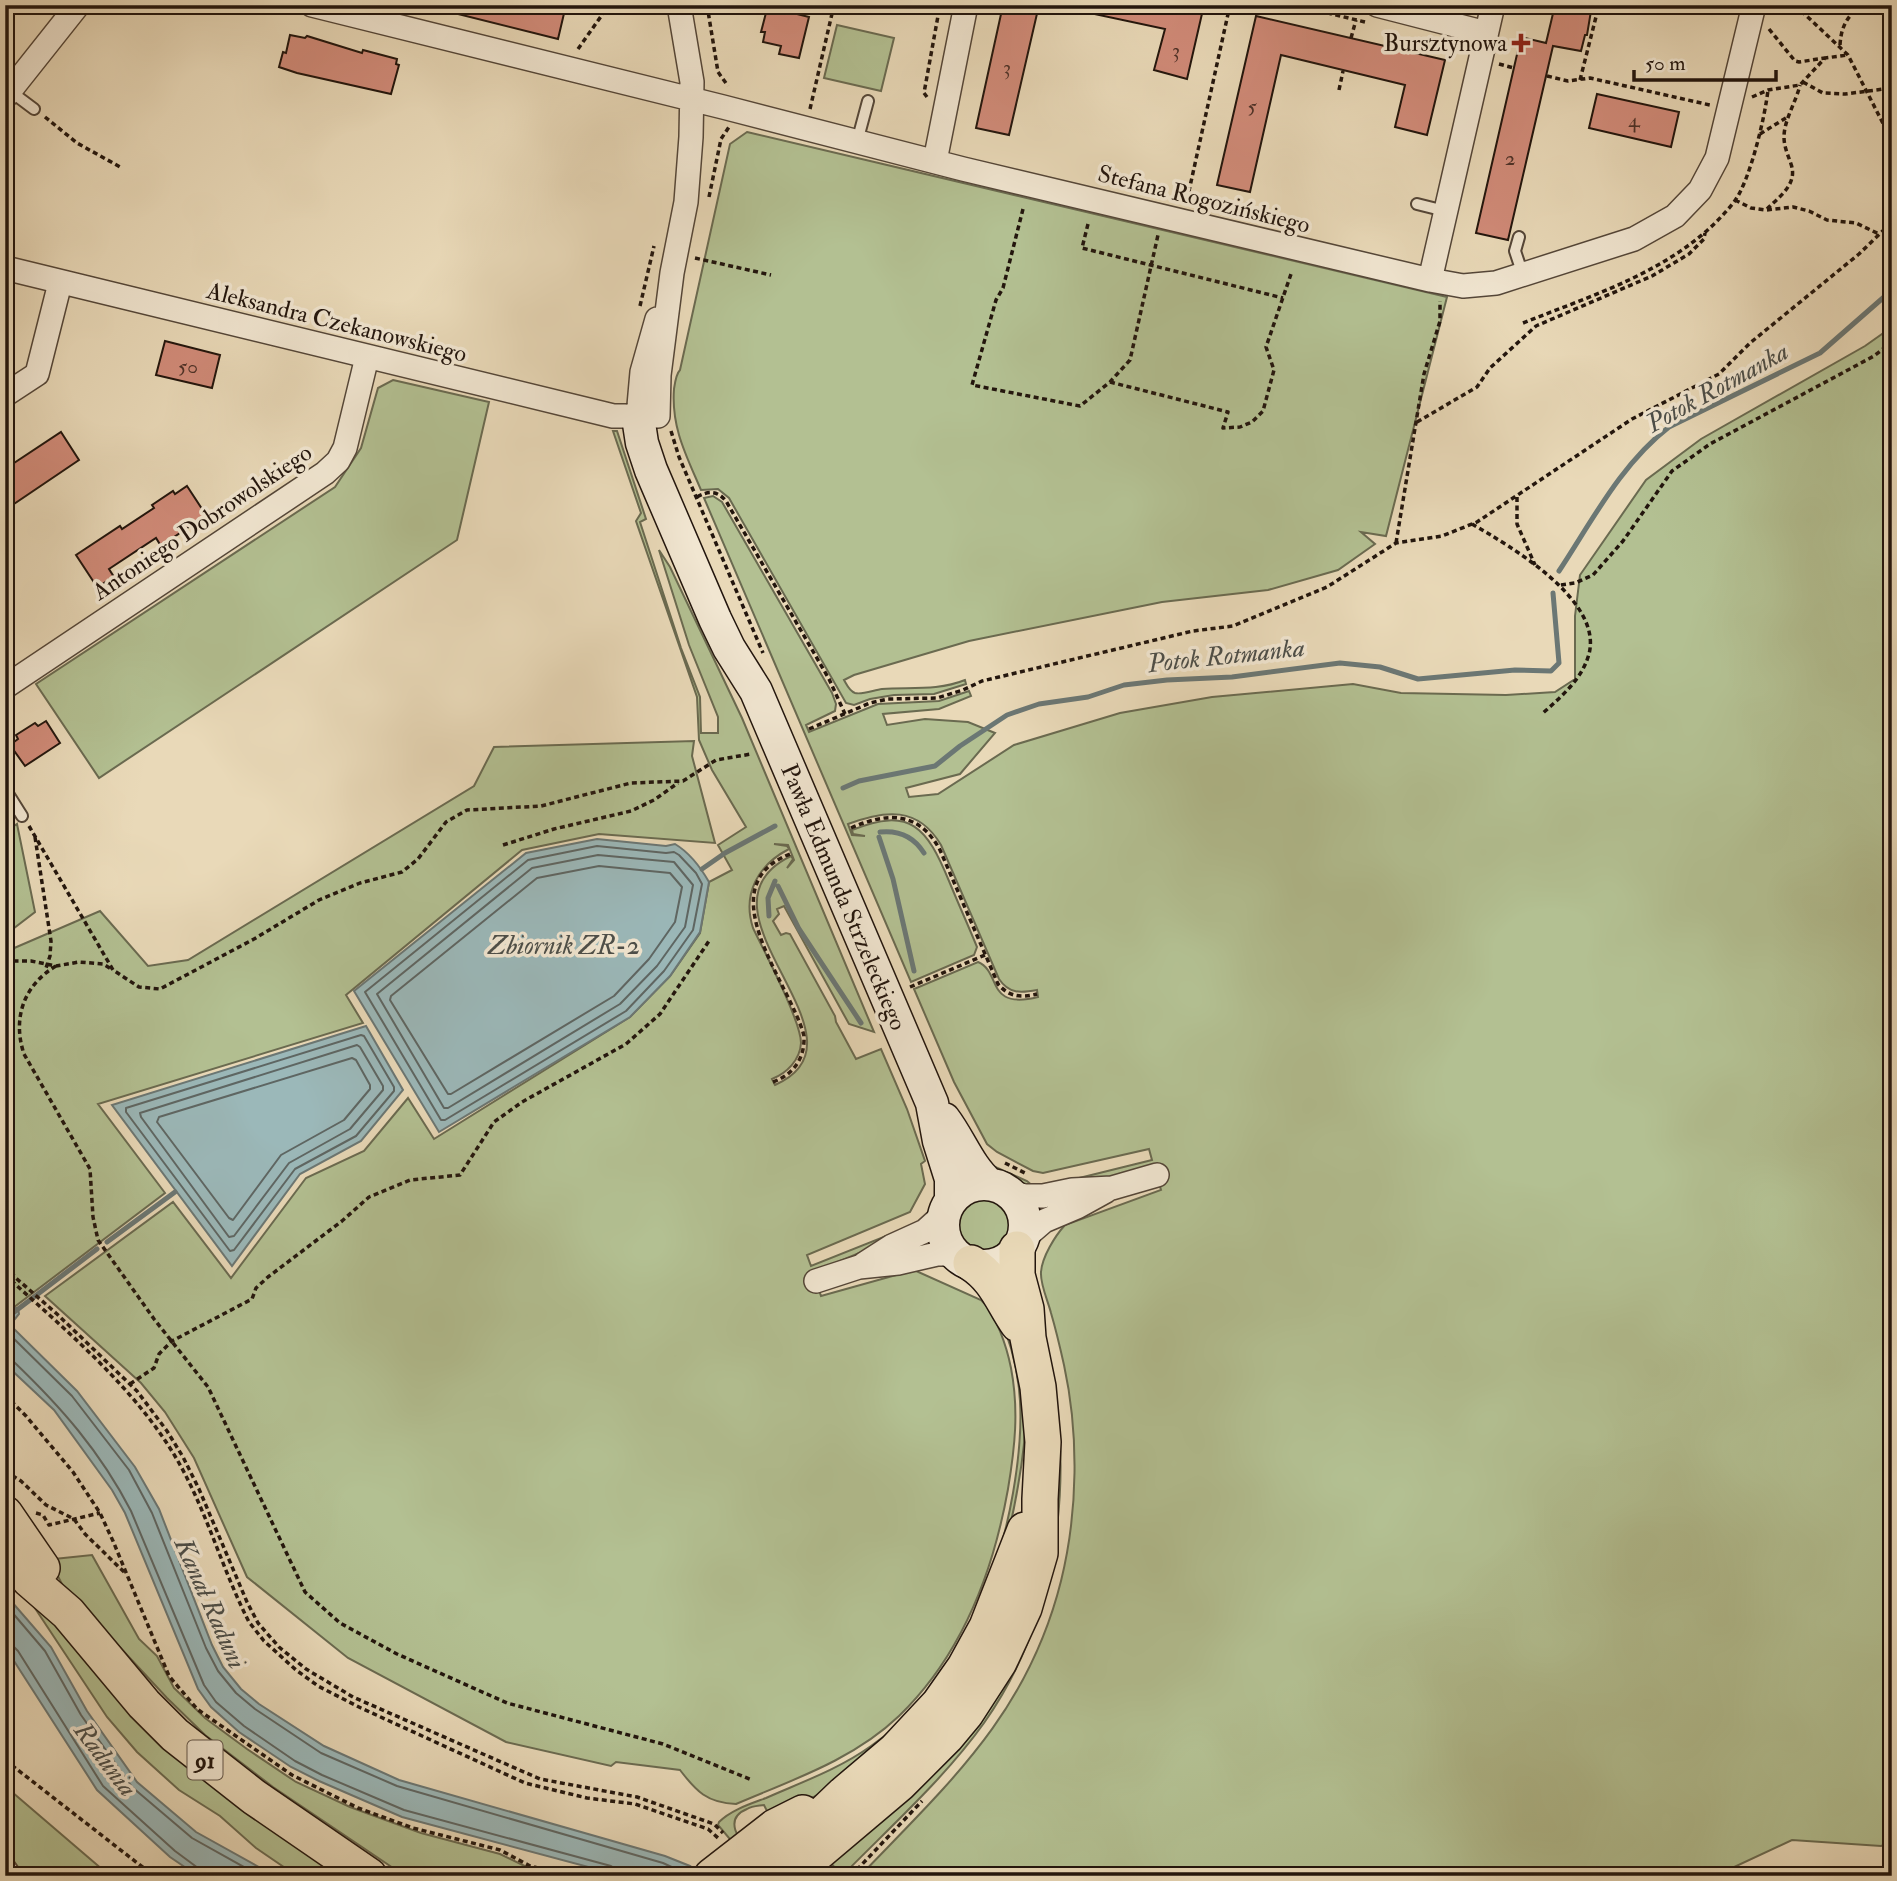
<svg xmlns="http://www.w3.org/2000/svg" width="1897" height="1881" font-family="'IM FELL Double Pica',serif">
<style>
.green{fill:#b3c092;stroke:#6a6a50;stroke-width:2;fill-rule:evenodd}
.water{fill:#9bb8b9;stroke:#6b7774;stroke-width:2}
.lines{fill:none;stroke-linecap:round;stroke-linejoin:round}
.shore{stroke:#5e6663;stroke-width:2}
.stream{stroke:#6b7774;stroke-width:5}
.building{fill:#d18b79;stroke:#22150d;stroke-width:2}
.lane-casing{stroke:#544638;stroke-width:14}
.street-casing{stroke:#544638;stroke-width:26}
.secondary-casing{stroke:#22150d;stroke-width:35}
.primary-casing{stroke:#22150d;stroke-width:38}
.path{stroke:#22150d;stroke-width:3.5;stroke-dasharray:5 3.5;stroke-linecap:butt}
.lane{stroke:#f1e6d1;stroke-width:10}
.street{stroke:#f1e6d1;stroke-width:23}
.secondary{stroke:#f1e6d1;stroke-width:32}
.primary{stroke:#e9d9b8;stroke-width:35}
.poi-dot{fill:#8f2418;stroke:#f1e6d1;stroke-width:2.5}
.labels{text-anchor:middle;stroke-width:7;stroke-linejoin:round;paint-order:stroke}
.number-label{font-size:21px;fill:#4e3228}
.shield{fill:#f1e6d1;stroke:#605448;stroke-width:2}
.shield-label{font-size:23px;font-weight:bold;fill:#22150d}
.poi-label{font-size:24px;fill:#22150d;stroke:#f1e6d1;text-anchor:end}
.street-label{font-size:24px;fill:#22150d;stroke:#f1e6d1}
.water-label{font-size:26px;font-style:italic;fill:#4c4e49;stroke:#f1e6d1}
</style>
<rect width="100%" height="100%" fill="#e9d9b8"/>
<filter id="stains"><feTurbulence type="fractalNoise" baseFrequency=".00286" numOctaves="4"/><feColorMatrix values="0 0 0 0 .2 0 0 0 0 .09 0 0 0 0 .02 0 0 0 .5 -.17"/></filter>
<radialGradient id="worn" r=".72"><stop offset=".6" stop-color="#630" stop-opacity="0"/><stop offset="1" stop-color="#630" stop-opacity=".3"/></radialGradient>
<path class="green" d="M837,25l57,13 -13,53 -57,-13z
M747,132l700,165 -61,239 -25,-4 14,12 -37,26 -70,20 -106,12 -193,39 -115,34 -10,5c3,5 5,11 11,13 7,2 19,-3 27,-4 28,-2 56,2 83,-9l1,4 -32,10 -40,1 -24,4 -16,6 -8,-2 -117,-205 -11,-9 -17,1c-14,-33 -30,-62 -27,-101 1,-7 2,-15 6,-19l50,-226z
M1892,327v1515l-11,4 -89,-6 -77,36h-855c90,-94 168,-163 201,-295 17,-69 18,-147 3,-216 -4,-18 -8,-35 -13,-52 -3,-12 -11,-29 -10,-41 1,-15 14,-36 24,-47l96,-35 -7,-25 -48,13 -43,4 89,-22 -3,-11 -106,24 -10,-2 -36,-19 -10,-8 -33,-62 -40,-93 64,-27c24,10 7,48 60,35l-1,-7c-16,3 -28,4 -38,-11l-58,-134c-23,-39 -56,-35 -93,-21l4,11 13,1 -12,-2 -1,-4c59,-24 75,-2 97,51 9,22 19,44 28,66l-3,8 -63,27 -207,-484 9,-2 9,6 110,191 4,11 -1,7 -29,14 3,7 69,-28 61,-3 30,-10 2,5 -32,13 -56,5 4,11 38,-6 43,3 27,11 -35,41 -54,14 3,9 29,-3 76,-49 106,-32 92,-16 141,-13 48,9 105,2 49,-3 20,-13v-63l5,-41 66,-95 55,-41 164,-93z
M393,380l96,22 -32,138 -358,238 -63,-94 299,-197 26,-39 17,-60z
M613,431h4l29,88 -6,3 41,126 19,49 1,36h17v-16l-29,-72 -30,-95 11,17 72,151 132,314 -25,-8 -65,-118 -7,3 2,5 -6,7 8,14 5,-2 4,1 45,82 1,6 20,37 25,-10 26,60 18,52 -4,3 4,20 -15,28 -103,43 4,11 85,-34 7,3 -90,37 8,24 93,-26 67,30c15,13 26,48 30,68 8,42 4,79 -3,121 -15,84 -47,167 -109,227 -46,44 -107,64 -163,88 -29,-1 -40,-13 -56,-34l-64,-8 -5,4 -105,-24 -158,-84 -101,-81 -53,-119 -29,-46 -24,-29 -96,-87 128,-94 58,76 75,-100 58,-27 44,-53 26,41 196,-122 40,-41 30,-43 9,-51 23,-12 -14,-25 28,-18 -34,-57 -13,-30 -2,-43 -61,-176 5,-8zM774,844l14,1 6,15 -7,8 6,-9 -2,-3c-110,53 90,183 -16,229l-3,-6c15,-6 28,-19 29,-36 0,-22 -37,-92 -48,-115 -11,-34 5,-63 36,-79l-2,-3z
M694,741l-2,15 23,87 -116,-9 -77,16 -176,145 17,28 -265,81 67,89 -160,121v-362l95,-41 48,55 40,-6 286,-174 20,-39z
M17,824l18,88 -30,23v-103z
M984,1162l43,19 7,6c-20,2 -38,-9 -50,-25z
M958 1225a26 26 0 1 1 52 0a26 26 0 1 1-52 0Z
M1000,1306c31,62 30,113 18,180 -21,125 -63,196 -156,279 -26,23 -61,38 -91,54l-7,-14c-6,1 -12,1 -17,4 -25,10 -7,32 4,46l22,-17 18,-9 -35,31 10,13c26,-17 50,-41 75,-61 26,-21 53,-42 77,-66 53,-54 90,-121 110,-194l3,-2 1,2c-41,159 -138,225 -256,324h-15l-43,-51 1,-3c12,-12 31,-18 47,-24 36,-16 73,-29 105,-52 83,-58 125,-156 142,-253 11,-63 13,-122 -16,-181z
M1054,1381c18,119 0,242 -70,342 -40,56 -94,104 -142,153h-4l2,-3 -15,-16 150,-141z
M92,1555l47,84 18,17 17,32 31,30 42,31 49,33 54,25 71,26 79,21 35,17 21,5h-151l-132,-89 -68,-52 -38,-37 -104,-112 -13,-25 4,-2z
M17,1581l335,295h-55l-41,-28 -36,-32 -41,-26 -42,-38 -30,-35z
M5,1786l105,90h-105z"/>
<path class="water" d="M597,839l69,7 9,-2c15,9 26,24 34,38l-9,50 -30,44 -40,41 -191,115 -85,-141 172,-138z
M366,1026l37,64 -42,51 -61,33 -68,92 -120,-161z
M12,1308h6l1,6 -9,11 67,66 58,76 24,42 53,136 11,22 18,22 18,15 65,42 75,34 266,76 25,10 13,10h-81l-220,-59 -83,-36 -28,-14 -52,-35 -28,-25 -13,-18 -73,-176 -13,-23 -58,-80 -49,-46v-50z
M5,1594l46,53 36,64 50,71 59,50 79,44h-77l-28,-19 -73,-67 -92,-143z"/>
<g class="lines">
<path class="shore" d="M597,846l69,7 8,-1 5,3 17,18 6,11 -9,46 -29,41 -38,40 -181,109h-4l-76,-128 163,-132z
M598,855l76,7 19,23 -8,42 -28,39 -37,38 -172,104h-4l-67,-114 155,-126z
M599,866l71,7 12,14 -7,35 -26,37 -35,37 -163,98h-3l-58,-94 1,-4 146,-118z
M361,1035l3,1 30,51v4l-38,45 -61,33 -61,81 -4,1 -104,-139v-4z
M357,1045l3,2 23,39v4l-33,39 -61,34 -55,73 -5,1 -88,-120 -1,-4z
M352,1058l4,2 14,25v4l-26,31 -63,35 -48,65 -4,-2 -72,-96 2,-5z
M5,1330l67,66 57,74 23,43 54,135 12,23 18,22 19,16 66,44 76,33 266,77 28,13
M5,1359l8,2c48,46 87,90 118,150l73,174 12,17 28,24 51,35 27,14 82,35 207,56 5,3 1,7
M5,1604l40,47 36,64 51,72 60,51 68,38
M5,1643l6,1 7,7 85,135 72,65 23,17 3,8"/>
<path class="stream" d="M1559,571c33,-50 62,-107 110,-144l151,-74 72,-63
M843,788l16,-7 76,-15 25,-20 47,-31 32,-11 49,-7 36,-12 43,-5 65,-3 108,-14 40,4 38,12 97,-9 36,1 8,-8 -6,-70
M880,832c19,-2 34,5 44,21
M879,837l14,42 21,92
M702,869l23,-16 50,-27
M778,886l21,43 62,94
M769,916l-1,-18 7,-17
M107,1242l68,-50
M5,1319l92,-70"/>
</g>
<path class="building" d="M447,5h119l-8,34 -112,-28z
M768,5h31l-2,9 12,3 -10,41 -20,-4 2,-8 -18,-4 2,-10h-4z
M1003,5h36l-30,130 -33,-7z
M1086,5h118l-17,74 -33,-9 11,-41 -80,-17z
M1555,5h37l-5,30h-2l-4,16 -28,-5 -45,194 -32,-7 45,-196 25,6z
M1256,16l189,44 -18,75 -32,-8 10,-42 -124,-30 -31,137 -33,-7z
M290,35l15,3 2,-2 55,17 1,-3 34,9 -1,5 3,1 -8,29 -94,-21 -18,-6 4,-15 3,1z
M1597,94l82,18 -8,35 -82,-19z
M165,341l55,14 -8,33 -56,-13z
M61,432l18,28 -74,50v-41z
M187,486l19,29 -45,31 -5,-8 -47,31 5,8 -17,10 -21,-32 44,-29 2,3 32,-21 -2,-3 21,-14 2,3z
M46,721l14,22 -35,23 -15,-21 8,-6 -2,-4 19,-12 3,3z"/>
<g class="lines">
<g class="lane-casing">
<path id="lane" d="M10,91l24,18
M857,142l11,-41
M1417,204l28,7
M1519,237l-4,14 8,24
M5,789l17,27
M5,1859l12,17"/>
</g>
<g class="street-casing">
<path id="street" d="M312,5l411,102 240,62 467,111 63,-275
M1377,5l109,28
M5,97l73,-92
M935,161l31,-156
M5,268l608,148h45l1,-41 13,-102 14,-71 5,-65 1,-55 -13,-77
M1430,280l33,6 33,-3 138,-44 41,-23 25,-26 17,-32 37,-153
M5,395l32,-21 23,-91
M638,417l4,-45 15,-53
M5,687l320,-214 13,-12 7,-13 22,-91
M1009,1192l16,4h18l29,-6 40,-2 45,-13
M1022,1240l22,-19 33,-14 29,-16
M864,1264l28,-18 33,-15 20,-18
M816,1281l43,-14 39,-4 39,-9h10l14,4"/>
</g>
<g class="secondary-casing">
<path id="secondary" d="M638,417l4,26 9,27 64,149 14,29 27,43 176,412 7,38 12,38v21
M944,1119c16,21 25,48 45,65
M943 1225a41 41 0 1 1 82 0a41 41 0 1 1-82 0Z"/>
</g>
<g class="primary-casing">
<path id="primary" d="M971,1263c25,16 31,38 47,61
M5,1514l37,54
M5,1552l25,28 38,33 76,91 31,31 79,62 115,79
M712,1876l63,-49 28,-14
M751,1876l46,-37 47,-45 52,-44 43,-46 26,-37 22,-40 38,-97
M790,1876l109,-92 47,-47 20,-24 33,-51 25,-54 16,-55v-54l3,-57 -5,-55 -10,-49 -2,-29 -9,-34v-26"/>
</g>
<path class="path" d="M267,5l25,7
M707,5l11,67 10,14
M1294,5l71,17
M1704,5l27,6
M1795,5l53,50 44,86
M1825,5c15,6 27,6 42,0
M1769,29l26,32 4,1 26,-4
M1351,38l5,-18
M1840,45c1,-16 5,-24 15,-35
M578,49l31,-44
M1499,64l15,4
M1547,76l21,5 22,-3 120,27
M1580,80l19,-75
M1803,82l20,11 22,1 47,-6
M1339,90l4,-19
M927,97l-3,-4 16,-88
M1752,97l16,-7 32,-5 25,-27 23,-3
M810,109l24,-104
M45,117l32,26 45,25
M1760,134l29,-18
M709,197l12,-58 8,-12
M1187,200l43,-195
M1735,200l16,8 15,2 27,-3 16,4 18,9 29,3 23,11
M1023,209l-20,79 -7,12 -24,85 108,21 30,-24 20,-22 28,-125
M1767,209c13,-13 31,-25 24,-45 -3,-9 -7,-17 -7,-27 0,-17 12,-35 16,-52
M1088,224l-6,24 201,50
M695,258l76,17
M640,306l14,-60
M1523,323c75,-30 159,-55 211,-121 16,-21 31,-85 34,-112
M1110,382l118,30 -5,16 17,-1 12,-5 11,-11 11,-41 -8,-23 25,-73
M1417,422l60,-35 13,-19 46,-42 116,-50 37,-22 15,-15 1,-6
M671,431l8,26 84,196
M697,497c11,-6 20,-7 29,4l103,178 16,35
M1517,497v27l18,41
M1472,524c38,22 131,76 117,130 -7,25 -27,42 -46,59
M1396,543l28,-169 16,-53v-20
M1561,585l14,-2 18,-8 30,-34 49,-70 38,-27 164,-88 18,-14
M809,729l61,-26 18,-4 49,-1 26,-8 19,-9 211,-50 40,-5 94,-39 69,-44 46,-7 35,-14 155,-103 87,-45 31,-31 109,-89 33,-32
M29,826l84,144 26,17 21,2 94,-50 65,-39 41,-17 42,-11 16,-13 28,-37 21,-12 74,-4 90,-23 52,-2 33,-21 35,-6
M851,828c36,-16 68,-17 89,22l58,134c11,13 23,14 39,10
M35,837l16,104 -1,15 -5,15
M503,845l51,-16 77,-18 23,-11 24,-17
M5,961h26l25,5 23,-4 24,2 10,6
M56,966c-32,19 -44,52 -32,88l66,115 3,48 5,23 56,79 54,68 97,205 35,31 57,31 110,49 156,41 89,36
M910,987l75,-32
M773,1082c21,-8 32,-24 31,-46 -13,-52 -98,-149 -14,-182
M1005,1163l22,11
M5,1266l12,13 40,35 80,77 30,40 16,26 16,32 48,113 11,21 21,24 27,22 47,28 187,82 97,18 77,27 9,9
M5,1275c65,59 141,122 181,201 24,47 39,99 63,146l15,19 32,29 22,16 43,22 164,75 62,15 48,6 73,25 10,9
M130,1384l24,-16 5,-14 13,-13 80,-42 4,-11 12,-11 74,-56 27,-24 41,-17 50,-5 34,-53 28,-20 104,-58 34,-30 49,-73
M5,1395l21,21 47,56 27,41 13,28 56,135 28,33 95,66 66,33 55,20 87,22 30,16 38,10
M5,1471l16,10 25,24 28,14 11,15 40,39
M36,1513l7,2 6,10 51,-12
M5,1760l149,116
M851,1876l71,-75"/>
<use href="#lane" class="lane"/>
<use href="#street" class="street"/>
<use href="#secondary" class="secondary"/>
<use href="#primary" class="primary"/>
</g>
<path class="poi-dot" d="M1517.5 32.5h7v7h7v7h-7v7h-7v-7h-7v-7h7z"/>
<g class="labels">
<g class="number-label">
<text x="1176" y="57">3</text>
<text x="1007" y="74">3</text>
<text x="1252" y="113">5</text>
<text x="1634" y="127">4</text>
<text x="1510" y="165">2</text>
<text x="188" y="373">50</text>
</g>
<rect class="shield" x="187.5" y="1740.5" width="35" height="39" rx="5"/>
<g class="shield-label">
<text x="205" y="1768">91</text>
</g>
<g class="poi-label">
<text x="1507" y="51">Bursztynowa</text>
</g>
<g class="street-label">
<text transform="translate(1204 199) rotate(14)" y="8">Stefana Rogozińskiego</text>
<text transform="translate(337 322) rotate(14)" y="8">Aleksandra Czekanowskiego</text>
<text transform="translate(202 522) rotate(-34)" y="8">Antoniego Dobrowolskiego</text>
<text transform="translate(844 897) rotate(67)" y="8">Pawła Edmunda Strzeleckiego</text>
</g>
<g class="water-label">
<text transform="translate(1717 387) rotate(-29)" y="9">Potok Rotmanka</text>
<text transform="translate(1226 655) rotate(-6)" y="9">Potok Rotmanka</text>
<text x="564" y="954">Zbiornik ZR-2</text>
<text transform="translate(211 1603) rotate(66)" y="9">Kanał Raduni</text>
<text transform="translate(106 1759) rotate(53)" y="9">Radunia</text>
</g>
</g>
<rect width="1897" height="1881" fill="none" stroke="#e9d9b8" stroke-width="28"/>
<rect x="7" y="7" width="1883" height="1867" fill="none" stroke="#22150d" stroke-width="3.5"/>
<rect x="14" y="14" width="1869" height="1853" fill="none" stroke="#22150d" stroke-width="2"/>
<path d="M1634 70v10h142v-10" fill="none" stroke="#22150d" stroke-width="3.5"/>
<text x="1645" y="70" font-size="21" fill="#22150d" stroke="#f1e6d1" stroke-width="5" paint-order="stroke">50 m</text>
<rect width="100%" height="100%" filter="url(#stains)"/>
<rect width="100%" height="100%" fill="url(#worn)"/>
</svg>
